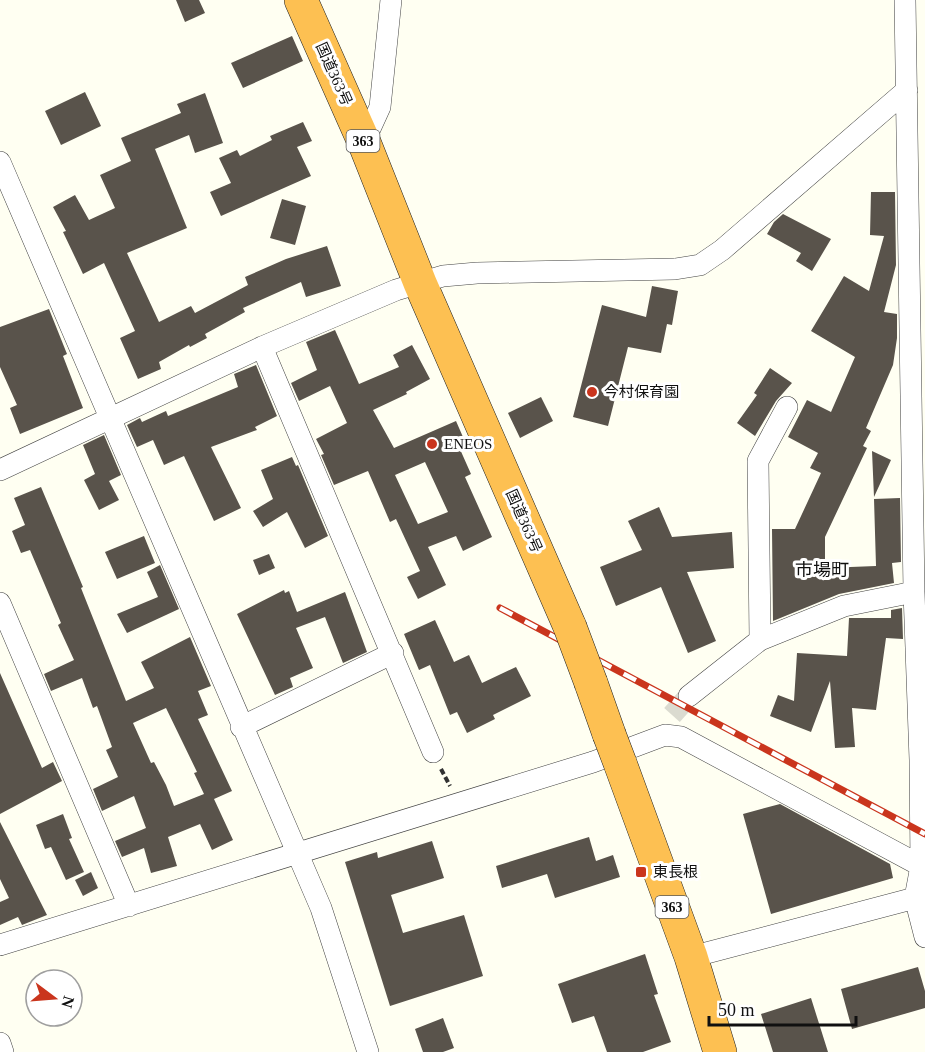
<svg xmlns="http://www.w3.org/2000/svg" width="925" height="1052" font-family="'Times New Roman','Noto Sans JP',serif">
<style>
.building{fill:#59534b;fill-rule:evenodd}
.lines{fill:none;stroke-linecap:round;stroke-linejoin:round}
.street-tunnel{stroke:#dbdbd0;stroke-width:21;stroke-dasharray:21 10;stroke-linecap:butt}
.street-casing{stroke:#434343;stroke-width:22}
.highway-casing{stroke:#212121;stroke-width:34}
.path{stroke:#323232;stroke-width:4;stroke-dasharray:6 3;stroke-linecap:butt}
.street{stroke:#fff;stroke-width:21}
.highway{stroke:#fdc052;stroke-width:33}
.rail-casing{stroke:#ca351d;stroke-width:7}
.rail{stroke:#fff;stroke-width:4.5;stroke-dasharray:14;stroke-linecap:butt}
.highway-bridge-casing{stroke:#212121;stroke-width:34;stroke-linecap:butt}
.highway-bridge{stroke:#fdc052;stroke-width:33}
.poi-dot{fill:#ca351d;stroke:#fff;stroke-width:2}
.labels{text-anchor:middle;stroke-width:6;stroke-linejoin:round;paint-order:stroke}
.shield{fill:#fff;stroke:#585858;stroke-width:1.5}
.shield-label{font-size:14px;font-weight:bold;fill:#101010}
.street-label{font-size:15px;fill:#101010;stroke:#fff}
.poi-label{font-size:15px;fill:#101010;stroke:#fff;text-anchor:start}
.quarter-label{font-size:18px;fill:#101010;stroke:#fff}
</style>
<rect width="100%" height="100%" fill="#fffff2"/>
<path class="building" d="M176,0h23l6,13 -20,9z
M292,36l11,25 -60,27 -12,-25z
M85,92l16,34 -40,19 -16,-34z
M205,93l18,50 -28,10 -6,-18 -34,14 32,79 -60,25 32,69 32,-16 4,7 53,-28 -3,-8 41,-18 41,-13 14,40 -35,11 -5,-15 -58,26 2,4 -40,22 2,4 -17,9 -1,-2 -30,17 2,7 -23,10 -18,-41 15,-7 -31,-68 -21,11 -20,-42 3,-1 -13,-24 22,-12 14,25 26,-12 -15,-33 31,-14 -10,-23 60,-25 -4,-9z
M303,122l9,19 -15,6 14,29 -90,40 -11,-24 21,-9 -12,-25 18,-8 3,6 32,-16 -2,-4z
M871,192h24l1,73 -12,47 13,2v24l-4,27 -27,63 5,3 -8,15 4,2 -42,89v31l51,-2 -2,-67 26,-1 1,64 -9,1 2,20 -55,11 -66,27 -1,-92h23l26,-56 -11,-5 8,-15 -30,-16 19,-37 24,12 24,-55 -44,-26 33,-55 25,15 15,-55 -14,-1z
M282,199l24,7 -11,39 -25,-7z
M783,214l48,25 -19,32 -16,-10 5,-8 -34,-19 7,-12z
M652,286l26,5 -6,34 -5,-1 -6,29 -33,-6 -20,79 -35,-9 29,-112 44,12z
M49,309l18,45 -4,2 20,52 -63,26 -10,-26 7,-3 -17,-38v-40z
M335,330l24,54 40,-17 -6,-12 19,-10 18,34 -24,13 1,2 -34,16 21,38 62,-27 10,23 -7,3 12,27 -6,3 27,60 -29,14 -7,-15 -28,11 18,38 -28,14 -11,-22 13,-6 -24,-52 -6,3 -22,-51 -34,14 -13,-30 3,-1 -8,-15 31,-16 -17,-37 -31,15 -8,-18 26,-13 -11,-28zM425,462l23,50 -30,12 -23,-49z
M256,365l21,51 -22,11 2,3 -46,17 30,61 -27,13 -30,-65 -20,9 -11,-25 -16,7 -10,-22 13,-7 2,4 24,-11 2,5 70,-29 -4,-13z
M770,368l22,15 -16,18 -21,35 -18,-13 20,-28 -3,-2z
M541,397l12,24 -33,17 -12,-25z
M104,435l17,40 -12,6 10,19 -20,10 -15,-30 11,-6 -12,-29z
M872,451l19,9 -17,37z
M292,457l4,9 2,-1 30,71 -23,12 -18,-36 -24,15 -10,-16 20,-12 -12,-29z
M41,487l42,100 -2,1 45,113 28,-13 -13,-26 49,-25 21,49 -13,5 10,24 -10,4 34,72 -18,8 19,41 -21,10 -12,-26 -32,13 9,29 -26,7 -7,-25 -22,9 -7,-16 31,-13 -12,-32 -32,15 -9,-22 25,-12 -12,-27 6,-3 -15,-41 -4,2 -11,-30 -31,13 -7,-17 30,-14 -16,-35 3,-2 -31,-73 -9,3 -9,-22 13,-6 -11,-27zM166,708l31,64 -3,1 10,21 -30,12 -8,-21 -12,-23 -3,1 -18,-40z
M659,507l13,30 60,-5 2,36 -47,4 29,69 -28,12 -27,-66 -45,19 -16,-39 42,-17 -14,-29z
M144,536l11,27 -38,16 -12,-27z
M269,554l6,14 -16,7 -6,-15z
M160,565l19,44 -52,24 -10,-19 41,-17 -11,-25z
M284,590l1,3 4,-2 8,21 48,-20 22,60 -24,11 -18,-46 -29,11 17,40 -23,10 3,9 -18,8 -38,-81z
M902,608l1,31 -17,-1 -10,72 -24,-2 3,39 -20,1 -5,-67 -19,51 -41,-16 8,-21 16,6 3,-48 50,3 2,-38h42v-8z
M435,620l19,42 15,-7 13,28 34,-16 15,29 -38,19 2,4 -28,14 -10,-21 -7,3 -20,-50 -11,5 -15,-36z
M0,673l42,95 11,-6 9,19 -62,33z
M780,804l110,60 3,14 -122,36 -28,-100z
M63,814l9,24 -3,1 15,33 -18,8 -15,-33 -6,2 -9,-24z
M0,822l47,93 -25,10 -4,-8 -18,8v-23l9,-4 -9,-19z
M589,837l7,24 17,-6 7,22 -65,21 -8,-24 -45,14 -6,-22z
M432,841l12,37 -53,17 12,38 61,-18 19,61 -93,30 -45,-144 32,-10 1,6z
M91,872l7,16 -15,8 -8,-16z
M645,954l13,40 -4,1 17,47 -28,10h-36l-13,-36 -22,7 -14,-39z
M918,967l7,24v17l-73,21 -11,-40z
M811,998l17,54h-55l-12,-38z
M443,1018l11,30 -11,4h-20l-8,-23z"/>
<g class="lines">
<path class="street-tunnel" d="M672,715l17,-19"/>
<g class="street-casing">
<path id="street" d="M905,0l9,592 6,168 1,106 -6,32 10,39
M364,142l16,-35 11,-107
M0,162l321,746 47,144
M262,347l171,405
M0,470l262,-123 134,-57 47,-14 34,-3 198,-4 25,-4 22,-15 185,-160
M0,603l129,303
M760,640l-2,-179 29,-54
M689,696l71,-56 84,-34 70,-14
M241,727l152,-74
M0,945l593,-183 72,-27 16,2 244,131
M691,957l224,-59
M0,1043l3,9"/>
</g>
<g class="highway-casing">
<path id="highway" d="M301,0l63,142 56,141 150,344
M591,683l18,51
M620,763l71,194 29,95"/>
</g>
<path class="path" d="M441,769l9,17"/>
<use href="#street" class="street"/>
<use href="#highway" class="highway"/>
<g class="rail-casing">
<path id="rail" d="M500,608l425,226"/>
</g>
<use href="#rail" class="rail"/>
<g class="highway-bridge-casing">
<path id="highway-bridge" d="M570,627l21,56
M609,734l11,29"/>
</g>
<use href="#highway-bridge" class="highway-bridge"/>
</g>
<g class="poi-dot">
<circle cx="592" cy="392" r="6"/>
<circle cx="432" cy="444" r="6"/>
<rect x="635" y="866" width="12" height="12" rx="3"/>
</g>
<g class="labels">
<g class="shield">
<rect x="346.5" y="130" width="33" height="22" rx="4.5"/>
<rect x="655.5" y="896" width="33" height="22" rx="4.5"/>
</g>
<g class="shield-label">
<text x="363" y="146">363</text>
<text x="672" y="912">363</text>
</g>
<g class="street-label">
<text transform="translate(334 74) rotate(66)" y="5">国道363号</text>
<text transform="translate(524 521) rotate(66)" y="5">国道363号</text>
</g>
<g class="poi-label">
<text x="604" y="397">今村保育園</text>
<text x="444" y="449">ENEOS</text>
<text x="653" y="877">東長根</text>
</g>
<g class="quarter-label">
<text x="822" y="576">市場町</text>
</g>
</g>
<g transform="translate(54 998) rotate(106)"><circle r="28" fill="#ffffff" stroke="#9f9f9f" stroke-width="1.5"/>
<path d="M0-4.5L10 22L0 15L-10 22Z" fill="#ca351d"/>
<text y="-9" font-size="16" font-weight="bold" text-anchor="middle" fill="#101010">N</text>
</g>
<path d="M709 1016v9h147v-9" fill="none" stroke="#101010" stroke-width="3"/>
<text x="718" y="1016" font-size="18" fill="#101010" stroke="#ffffff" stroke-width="4.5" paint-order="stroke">50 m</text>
</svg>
